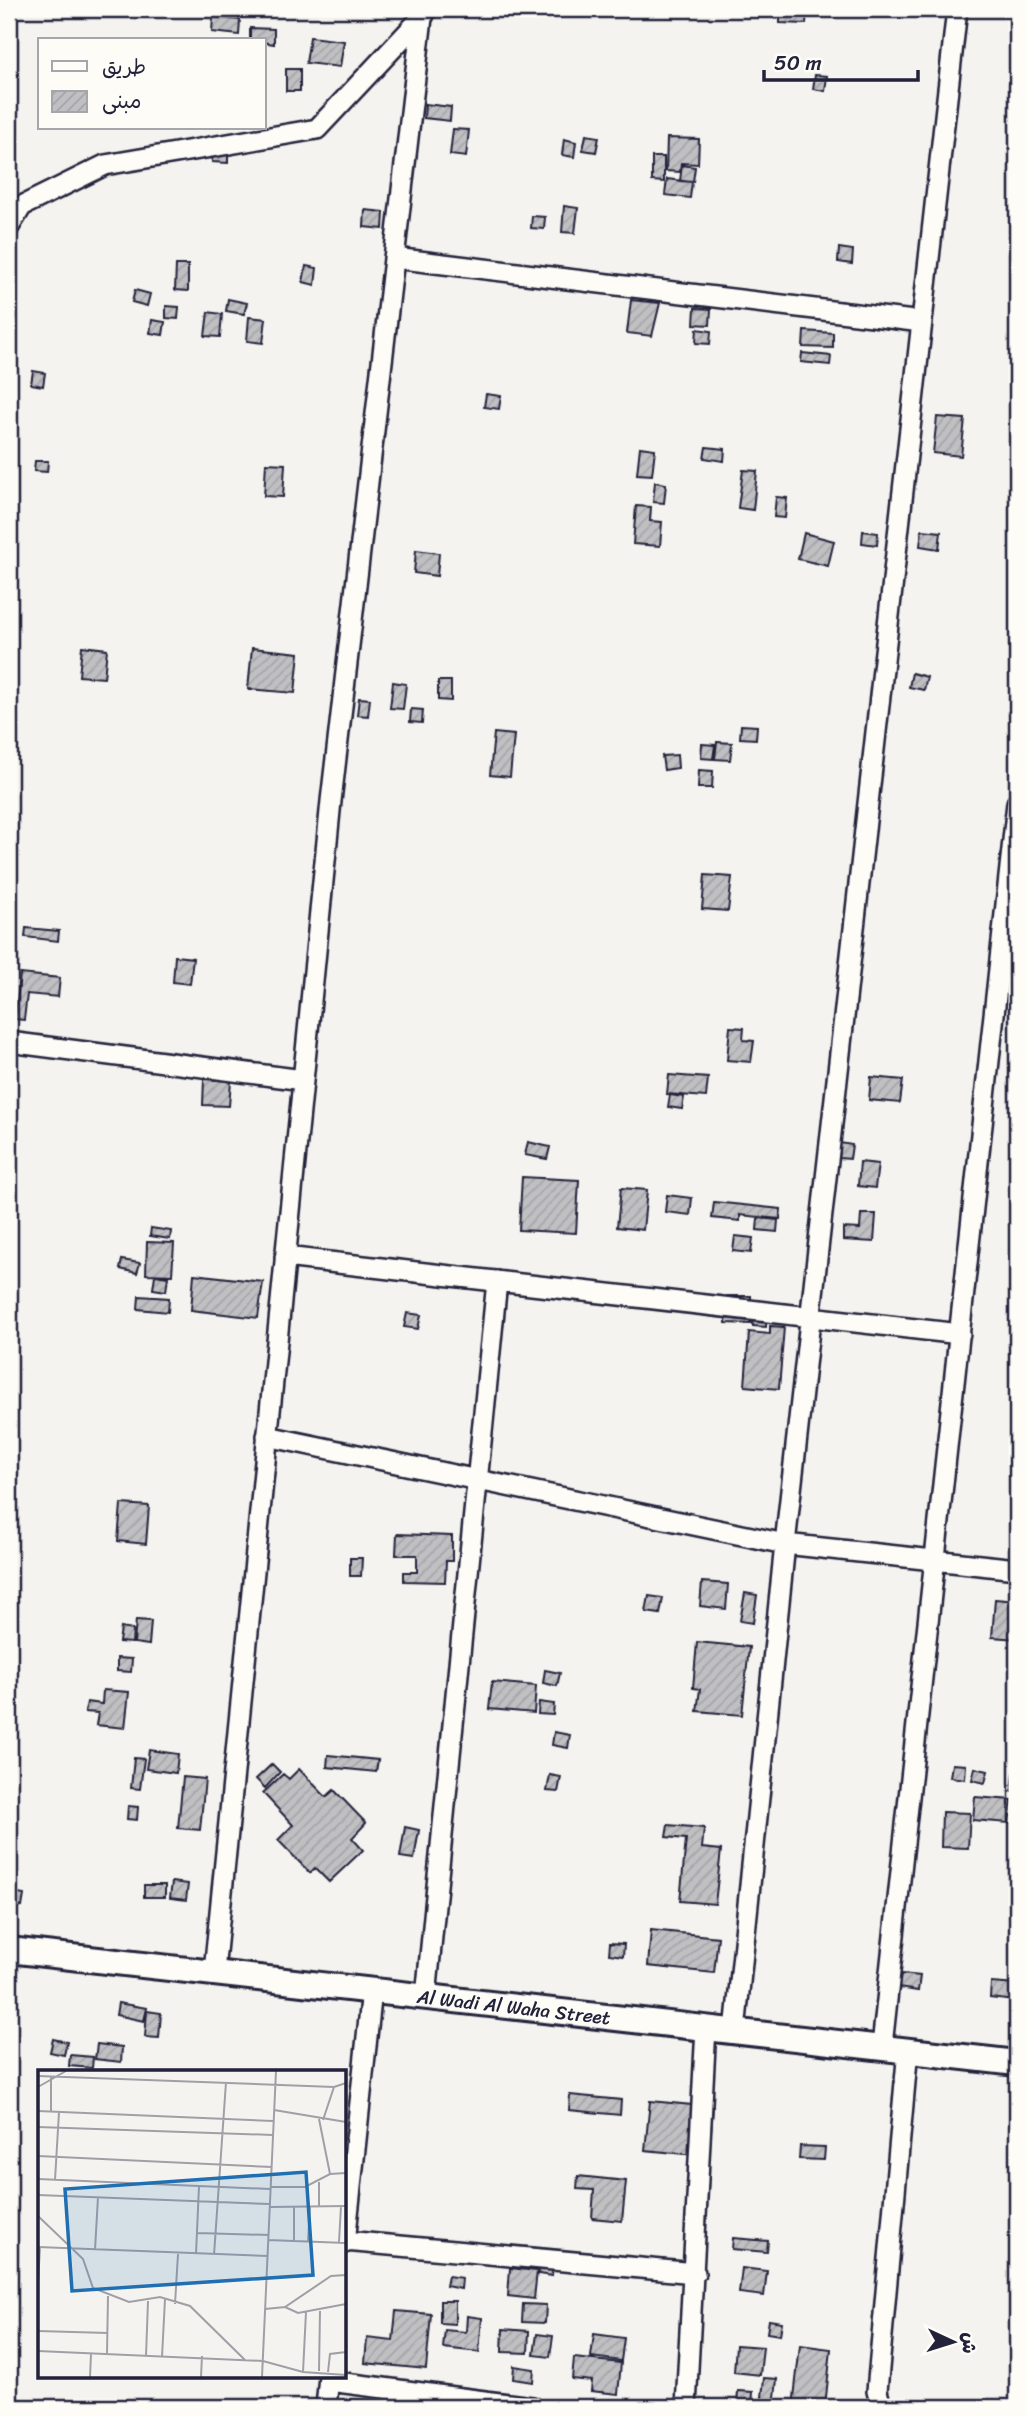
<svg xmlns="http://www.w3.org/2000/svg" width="1026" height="2416" font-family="Sriracha,'Playpen Sans Arabic',sans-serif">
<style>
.building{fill:url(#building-hatch);stroke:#22223b;stroke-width:2}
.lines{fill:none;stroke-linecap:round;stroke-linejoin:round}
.minor-casing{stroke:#22223b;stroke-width:24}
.major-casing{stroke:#22223b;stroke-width:30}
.minor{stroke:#fdfcf7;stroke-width:19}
.major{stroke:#fdfcf7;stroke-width:24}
.labels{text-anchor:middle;stroke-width:7;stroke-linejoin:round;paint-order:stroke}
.street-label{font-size:19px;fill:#22223b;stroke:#fdfcf7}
.inset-road{fill:none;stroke:#a09fa7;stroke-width:2}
.view{fill:#1f6fb2;fill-opacity:0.15;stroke:#1f6fb2;stroke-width:3.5}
.inset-edge{fill:none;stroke:#22223b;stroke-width:3.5}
</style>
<defs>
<pattern id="building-hatch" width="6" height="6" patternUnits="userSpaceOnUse" patternTransform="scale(1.75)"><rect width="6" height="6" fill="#c0bfc2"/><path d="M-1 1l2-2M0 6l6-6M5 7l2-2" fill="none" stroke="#a5a4a8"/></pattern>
</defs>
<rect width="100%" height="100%" fill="#f4f3ef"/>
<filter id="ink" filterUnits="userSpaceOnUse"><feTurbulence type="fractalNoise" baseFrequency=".0143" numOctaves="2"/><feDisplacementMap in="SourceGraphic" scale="14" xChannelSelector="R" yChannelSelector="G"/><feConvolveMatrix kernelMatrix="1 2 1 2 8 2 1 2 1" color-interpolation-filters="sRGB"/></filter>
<g filter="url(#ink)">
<path class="building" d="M780,9h27l-1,15 -26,-1z
M213,17l27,3 -1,15 -27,-3z
M250,28l24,1v15l-24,-4z
M310,37l34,4 -4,26 -34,-4z
M286,69h14v22h-14z
M815,75l12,1 -2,15 -12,-2z
M425,104l26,3 -1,14 -26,-3z
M453,129l16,1 -3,27 -16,-2z
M586,135l13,2 -3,15 -13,-2z
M667,138l32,1 -1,25 -17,-1 -1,9 -14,-1z
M564,139l12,3 -2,15 -12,-2z
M213,149l15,1v13l-16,-1z
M652,157h12v25l-12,-1z
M682,165l13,2 -2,15 -13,-1z
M667,179l25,3 -2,16 -25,-3z
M564,206l14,2 -3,25 -13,-1z
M365,210l19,2 -1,17 -19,-2z
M532,216l13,1 -1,12 -13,-1z
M839,248l14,2 -1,14 -14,-2z
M176,265h12v26l-13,-1z
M306,266l11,2 -2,17 -12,-3z
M135,290l15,4 -3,12 -15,-4z
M228,299l19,4 -3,11 -18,-3z
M631,300l29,3 -8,33 -25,-3z
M166,306l13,1 -1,12 -12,-1z
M695,308l16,1 -1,16 -16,-1z
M208,312l14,2 -2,23 -15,-1z
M249,317l17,2 -3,24 -16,-2z
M152,320l13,2 -2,13 -13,-2z
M697,329l14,2 -1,13 -14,-1z
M804,331l29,2v15l-30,-1z
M802,353l29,3 -1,9 -29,-3z
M33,371l12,2 -2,13 -12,-2z
M486,394l15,2 -2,13 -15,-2z
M937,417l28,2 -4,37 -28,-3z
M640,447l15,2 -3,26 -15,-1z
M706,447l19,2 -1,12 -20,-3z
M35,461h13l-1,11 -13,-1z
M266,463l19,1 -2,33 -19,-1z
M743,470l14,1 -4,39 -15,-2z
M655,482l11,2 -2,19 -11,-1z
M776,497l11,1 -2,20 -11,-1z
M636,506l15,1 -1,14 12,1 -2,24 -27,-2z
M922,530l19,2 -2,17 -19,-3z
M863,531l15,2 -1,12 -15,-2z
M804,533l30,8 -6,25 -30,-7z
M416,550l23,3 -2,23 -23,-3z
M82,646l25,3 -3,29 -25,-2z
M252,648l47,5 -4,40 -47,-4z
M912,673l15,4 -3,13 -15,-3z
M438,681h13v20l-13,-1z
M393,682l13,2 -3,25 -13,-1z
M359,698l11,1 -2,17 -11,-1z
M411,709l12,1 -1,13 -12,-1z
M741,725l16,1 -1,13 -16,-1z
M494,733l20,2 -4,42 -20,-2z
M717,742l15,1 -2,17 -15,-1z
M702,744l13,1 -2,14 -12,-1z
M677,755l1,13 -14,2 -2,-14z
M699,770l14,1 -1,17h-14z
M705,875l27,2 -4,34 -26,-2z
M26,928l33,3 -1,10 -33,-4z
M175,956l18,2 -3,26 -17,-2z
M20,974l40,4 -2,19 -31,-3 -3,26 -9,-1z
M730,1027l14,1 -1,12 11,1 -3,21 -24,-2z
M669,1075l39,3 -2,19 -39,-3z
M871,1077l32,3 -3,23 -31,-3z
M204,1079l27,2 -2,25 -26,-1z
M670,1095l14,2 -2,12 -14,-2z
M528,1142l22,5 -3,12 -22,-4z
M840,1143l12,2 -2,14 -11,-1z
M860,1162l18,2 -3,24 -17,-2z
M522,1177l57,3 -3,53 -57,-3z
M621,1188l26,2 -4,40 -26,-3z
M667,1195l25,3 -2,17 -25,-3z
M714,1202l67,7 -1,10 -40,-4v6l-28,-3z
M861,1214h15l-2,28 -31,-2v-12l17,1z
M758,1218l20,2 -1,12 -20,-2z
M151,1228l20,3 -1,8 -20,-3z
M735,1236l18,2 -2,15 -18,-2z
M147,1242l27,1 -2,32 -26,-1z
M122,1260l18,3 -3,10 -17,-4z
M194,1274l69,8 -5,36 -67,-8z
M155,1275l13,2 -2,14 -13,-2z
M139,1296l30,2 -1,14 -30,-3z
M727,1296h24v28l-25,-1z
M754,1301l13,1 -1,25 -13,-1z
M407,1313l14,2 -3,14 -14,-2z
M770,1326l14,1 -5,62 -34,-3 4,-54 21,2z
M121,1504l28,2 -3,38 -28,-3z
M397,1534l55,2v25h-6l-1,21 -41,-1v-9h13v-17h-21z
M350,1558h12l-1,18h-11z
M702,1582l26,2 -2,25 -26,-3z
M745,1593l12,2 -4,28 -13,-2z
M649,1596l14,2 -3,16 -14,-2z
M995,1599l22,2v38l-25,-2z
M136,1620l15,1 -2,24 -15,-2z
M121,1628l12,2 -1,13 -13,-1z
M697,1642l52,5 -7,68 -45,-4 3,-22 -7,-1z
M117,1658l15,1 -1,13 -14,-1z
M545,1670l15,3 -3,13 -14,-3z
M492,1682l44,4 -2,27 -45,-4z
M103,1690l26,2 -4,36 -29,-3 2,-12 -13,-1 2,-10 15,2z
M539,1702l15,2 -1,11 -15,-1z
M554,1732l16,3 -2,13 -16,-3z
M149,1750l29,4 -2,19 -30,-4z
M328,1755l50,5 -2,12 -49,-5z
M134,1758l10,1 -4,30 -9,-1z
M272,1764l8,8 -15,16 -9,-9z
M952,1764l14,1 -1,14 -15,-2z
M975,1768l13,3 -3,12 -13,-3z
M299,1769l27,28 8,-7 32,33 -14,15 11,12 -34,32 -14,-14 -5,5 -32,-33 15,-15 -30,-32 20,-19 6,5z
M1014,1773h3v19l-5,-1z
M550,1775l11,2 -3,15 -11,-1z
M183,1777l22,2 -5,51 -22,-2z
M975,1797l37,3 -3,23 -36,-3z
M128,1806l10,1 -1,13 -10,-1z
M942,1812l28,1 -2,35 -27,-1z
M668,1825l36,3 -2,20 19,2 -6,54 -35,-3 6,-62 -20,-2z
M405,1827l14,3 -5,29 -14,-2z
M172,1882l16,2 -2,16 -16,-2z
M144,1885h21v12h-21z
M12,1893l12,2 -2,12 -12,-2z
M651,1930l67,7 -4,36 -66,-7z
M610,1943l14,1 -1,12 -14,-2z
M901,1974l19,2 -2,15 -20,-3z
M991,1983l26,2 -2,16 -25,-3z
M118,2003l29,5 -3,13 -28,-6z
M147,2011l14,2 -2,25 -14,-1z
M53,2039l14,3 -3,13 -14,-3z
M97,2044l25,3 -1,15 -26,-3z
M70,2055l23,2 -1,11 -23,-2z
M570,2095l51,5 -1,15 -51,-5z
M650,2101l63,6 -3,38 -13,-1 -2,11 -50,-5z
M800,2146l25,1 -1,13 -25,-1z
M578,2176l48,5 -4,40 -30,-3 2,-28 -17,-1z
M733,2238l35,3 -1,11 -35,-3z
M540,2261l13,1 -1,14 -14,-2z
M510,2268l27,3 -3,28 -26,-3z
M742,2268l25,3 -3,25 -25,-3z
M448,2276l14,2 -1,11 -15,-3z
M440,2301h15v23l-15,-1z
M523,2304l23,1 -1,18 -23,-1z
M396,2311l35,3 -5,55 -61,-6 2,-25 26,3z
M467,2316l15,2 -3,34 -36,-4 2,-18 21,2z
M769,2320l13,2 -2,13 -13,-2z
M503,2329l26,2 -1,22 -26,-1z
M537,2334l16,2 -3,21 -16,-2z
M594,2334l30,4 -3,23 -30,-4z
M736,2345l27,2 -3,28 -26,-3z
M800,2345l31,4 -6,58h-32z
M574,2358l47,5 -3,31 -27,-3 1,-10 -20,-2z
M514,2366l20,3 -1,13 -20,-3z
M764,2378l13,1 -3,28h-13z
M738,2391l15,1 -1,14 -15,-1z"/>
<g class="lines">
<g class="minor-casing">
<path id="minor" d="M9,227l13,-21 83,-41 212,-36 107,-114
M394,258l528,64
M9,1042l294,38
M285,1257l675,77
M267,1436l518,108 232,25
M214,1972l117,-1171 92,-792
M426,1997l71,-716
M735,2031l50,-487 172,-1535
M882,2046l135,-1243
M345,2241l350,32
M345,2243l27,-253
M329,2381l203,26
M326,2407l3,-31
M686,2407l20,-380
M881,2407l-4,-16 31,-342"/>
</g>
<g class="major-casing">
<g id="major">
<path id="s1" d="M9,1950l1008,113"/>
</g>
</g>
<use href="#minor" class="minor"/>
<use href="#major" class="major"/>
</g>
</g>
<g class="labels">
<g class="street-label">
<text dy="7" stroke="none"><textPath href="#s1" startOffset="508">Al Wadi Al Waha Street</textPath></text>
</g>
</g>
<g transform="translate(38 2070)">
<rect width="308" height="308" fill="#f4f3ef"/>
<path class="inset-road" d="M0,6l296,11 12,-4M0,17l28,-16M236,40l72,12M0,41l235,10M13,42v-36M281,49l11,55M285,50l11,-33M0,57l235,8M0,86l234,11M0,109l232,10M17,110l4,-68M281,112v24M233,117h34l25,-13 16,-1M0,125l232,9M232,137l76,-1M0,146l45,43 10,29 36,14 31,-5 30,9 55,54M159,163l72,2M230,170l78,3M256,171v-35M270,172l2,-36M301,172l2,-36M0,177l230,9M57,180l3,-53M158,184l3,-68M176,185l12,-173M0,214l2,-37M137,234l3,-50M247,237l13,6 48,-9M227,239l20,-2 46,-31 15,-1M0,261l70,2M0,281l225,10 40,11 43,3M69,283l1,-57M108,286l2,-55M124,287l3,-58M281,301l1,-60M265,302l3,-60M290,302l2,-18 16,-2M52,307l1,-23M163,307l1,-21M224,307l14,-306"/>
<path class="view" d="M268,102l7,103 -241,16 -7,-102z"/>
<rect width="308" height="308" class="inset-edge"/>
</g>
<rect width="1026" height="2416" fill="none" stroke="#fdfcf7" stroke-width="35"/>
<rect x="18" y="18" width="991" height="2381" fill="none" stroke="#22223b" stroke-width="2.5" filter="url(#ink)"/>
<rect x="38" y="38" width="228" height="91" fill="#fdfcf7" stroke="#a5a5ac" stroke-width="2"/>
<rect x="52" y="61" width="35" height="10" fill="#fdfcf7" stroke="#a5a5ac" stroke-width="2"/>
<text x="102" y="74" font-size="21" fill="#22223b">طريق</text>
<rect x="52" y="91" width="35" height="21" fill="url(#building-hatch)" stroke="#a5a5ac" stroke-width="2"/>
<text x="102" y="108" font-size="21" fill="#22223b">مبنى</text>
<g transform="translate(953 2342) rotate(94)" stroke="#fdfcf7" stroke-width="5" paint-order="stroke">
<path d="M0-5L12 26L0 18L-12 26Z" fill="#22223b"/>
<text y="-10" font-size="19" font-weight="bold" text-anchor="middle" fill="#22223b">ش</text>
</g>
<path d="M764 70v10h154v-10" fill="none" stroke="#22223b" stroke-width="3.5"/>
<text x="774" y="70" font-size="21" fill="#22223b" stroke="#fdfcf7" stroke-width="5" paint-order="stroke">50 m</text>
</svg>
